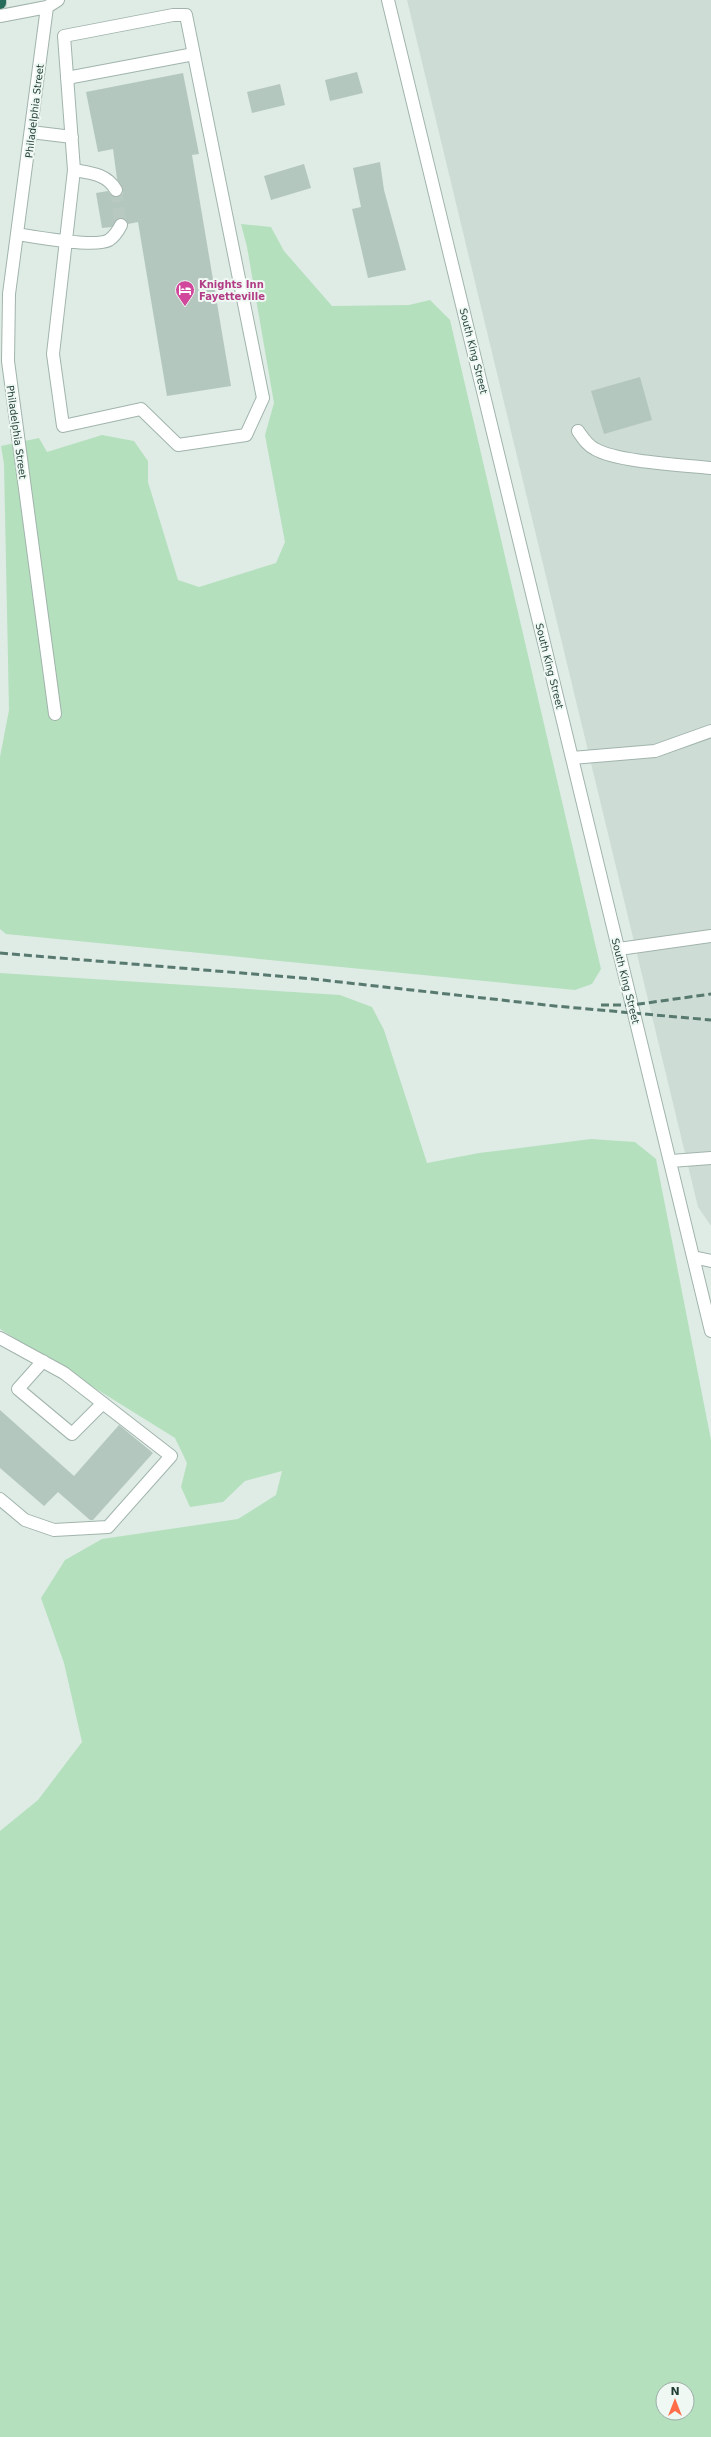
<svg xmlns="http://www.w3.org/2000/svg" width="711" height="2437" font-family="'DejaVu Sans',sans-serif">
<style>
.built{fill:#cddcd4}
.green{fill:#b5e0be;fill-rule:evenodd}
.building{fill:#b4c7be}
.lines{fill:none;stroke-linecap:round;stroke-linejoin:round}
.minor-tunnel{stroke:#b8c9c1;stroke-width:12;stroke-dasharray:12 6;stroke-linecap:butt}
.minor-casing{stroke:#a1b4ac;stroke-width:14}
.highway-casing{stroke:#c0c9c6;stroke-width:14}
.minor{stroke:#fff;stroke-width:12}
.highway{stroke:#276c5b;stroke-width:12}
.rail{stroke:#58796f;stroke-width:3;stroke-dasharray:8 4;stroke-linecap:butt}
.labels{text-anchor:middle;stroke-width:4;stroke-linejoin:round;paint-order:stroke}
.street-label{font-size:10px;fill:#1e3d33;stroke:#eff8f3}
.hotel-label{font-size:10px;font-weight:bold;fill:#b23c85;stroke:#eff8f3;text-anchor:start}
</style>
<rect width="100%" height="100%" fill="#deece5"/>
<path class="built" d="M407,0h304v1226l-13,-19z"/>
<path class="green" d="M241,224l30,3 13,24 48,55 77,-1 21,-5 20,20 151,649 -9,15 -17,6 -569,-56 -6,-5v-172l9,-47 -5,-246 -3,-18 38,-8 8,14 55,-17 32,6 14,20v21l30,98 21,7 77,-24 9,-21 -20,-107 9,-32 -27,-156z
M0,973l340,22 32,12 12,23 43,133 52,-10 112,-14 44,3 21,17 55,281v997h-711v-606l38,-31 44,-58 -18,-79 -23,-65 24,-38 37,-21 136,-20 38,-24 6,-24 -37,10 -22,21 -33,5 -9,-20 6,-24 -12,-25 -175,-109zM663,2389h24v24h-24z"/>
<path class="building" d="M357,72l6,21 -33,8 -5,-21z
M183,73l16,81 -7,1 39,231 -64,10 -29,-174 -10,2 -3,-5 -5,-1 -8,9 -10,1 -6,-35 12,-2 4,6h5l6,-3v-5l-6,-10 -4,-30 -15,3 -12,-60z
M280,84l5,21 -33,8 -5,-21z
M380,162l4,28 22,80 -38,8 -16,-69 9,-2 -8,-39z
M304,164l7,24 -40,12 -7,-24z
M640,377l12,43 -48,14 -13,-43z
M0,1410l74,66 45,-51 34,28 -60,67h-3l-32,-28 -14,14 -44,-38z"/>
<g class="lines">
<path class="minor-tunnel" d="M116,190l5,35"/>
<g class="minor-casing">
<path id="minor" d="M388,0l323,1331
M47,7l-38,287 -1,67 47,353
M173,15h13l77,383 -17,37 -68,10 -37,-36 -78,17 -10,-72 21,-184 -10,-134z
M0,16l47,-9 11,-7
M67,78l127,-24
M31,132l41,5
M74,170c17,3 33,4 42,20
M17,234c18,3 79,14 92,6 6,-4 9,-9 12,-15
M578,431c5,7 9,14 17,18 22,13 88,16 116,19
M572,758l83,-7 56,-20
M619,949l92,-13
M671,1161l40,-3
M693,1257l18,4
M0,1338l64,35 107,83 -63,71 -54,3 -29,-10 -25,-21
M43,1361l-25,28 54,45 31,-31"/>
</g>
<g class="highway-casing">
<path id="highway" d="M0,3v-3"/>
</g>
<use href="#minor" class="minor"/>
<use href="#highway" class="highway"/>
<path class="rail" d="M0,953l313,26 242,27 156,14
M601,1005h31l79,-11"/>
</g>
<defs>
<g id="hotel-pin" transform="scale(1)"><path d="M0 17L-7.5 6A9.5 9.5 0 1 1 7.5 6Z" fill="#d1479c" stroke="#eff8f3"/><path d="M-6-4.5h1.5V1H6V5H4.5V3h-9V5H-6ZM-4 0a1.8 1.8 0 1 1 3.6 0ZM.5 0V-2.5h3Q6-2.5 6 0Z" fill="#fff"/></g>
</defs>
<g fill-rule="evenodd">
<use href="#hotel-pin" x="185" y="290"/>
</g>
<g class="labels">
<g class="street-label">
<text transform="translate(34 111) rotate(-83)" y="4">Philadelphia Street</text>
<text transform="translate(474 351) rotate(76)" y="4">South King Street</text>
<text transform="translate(17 432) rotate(82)" y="4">Philadelphia Street</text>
<text transform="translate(550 666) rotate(76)" y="4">South King Street</text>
<text transform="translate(626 981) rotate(76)" y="4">South King Street</text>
</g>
<g class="hotel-label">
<text x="199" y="288">Knights Inn<tspan x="199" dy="12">Fayetteville</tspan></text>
</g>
</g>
<g transform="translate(675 2401)"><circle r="19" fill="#eff8f3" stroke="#9bada6"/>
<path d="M0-3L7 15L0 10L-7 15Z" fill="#ff6d49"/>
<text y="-6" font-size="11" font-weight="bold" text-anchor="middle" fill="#1e3d33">N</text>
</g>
</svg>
